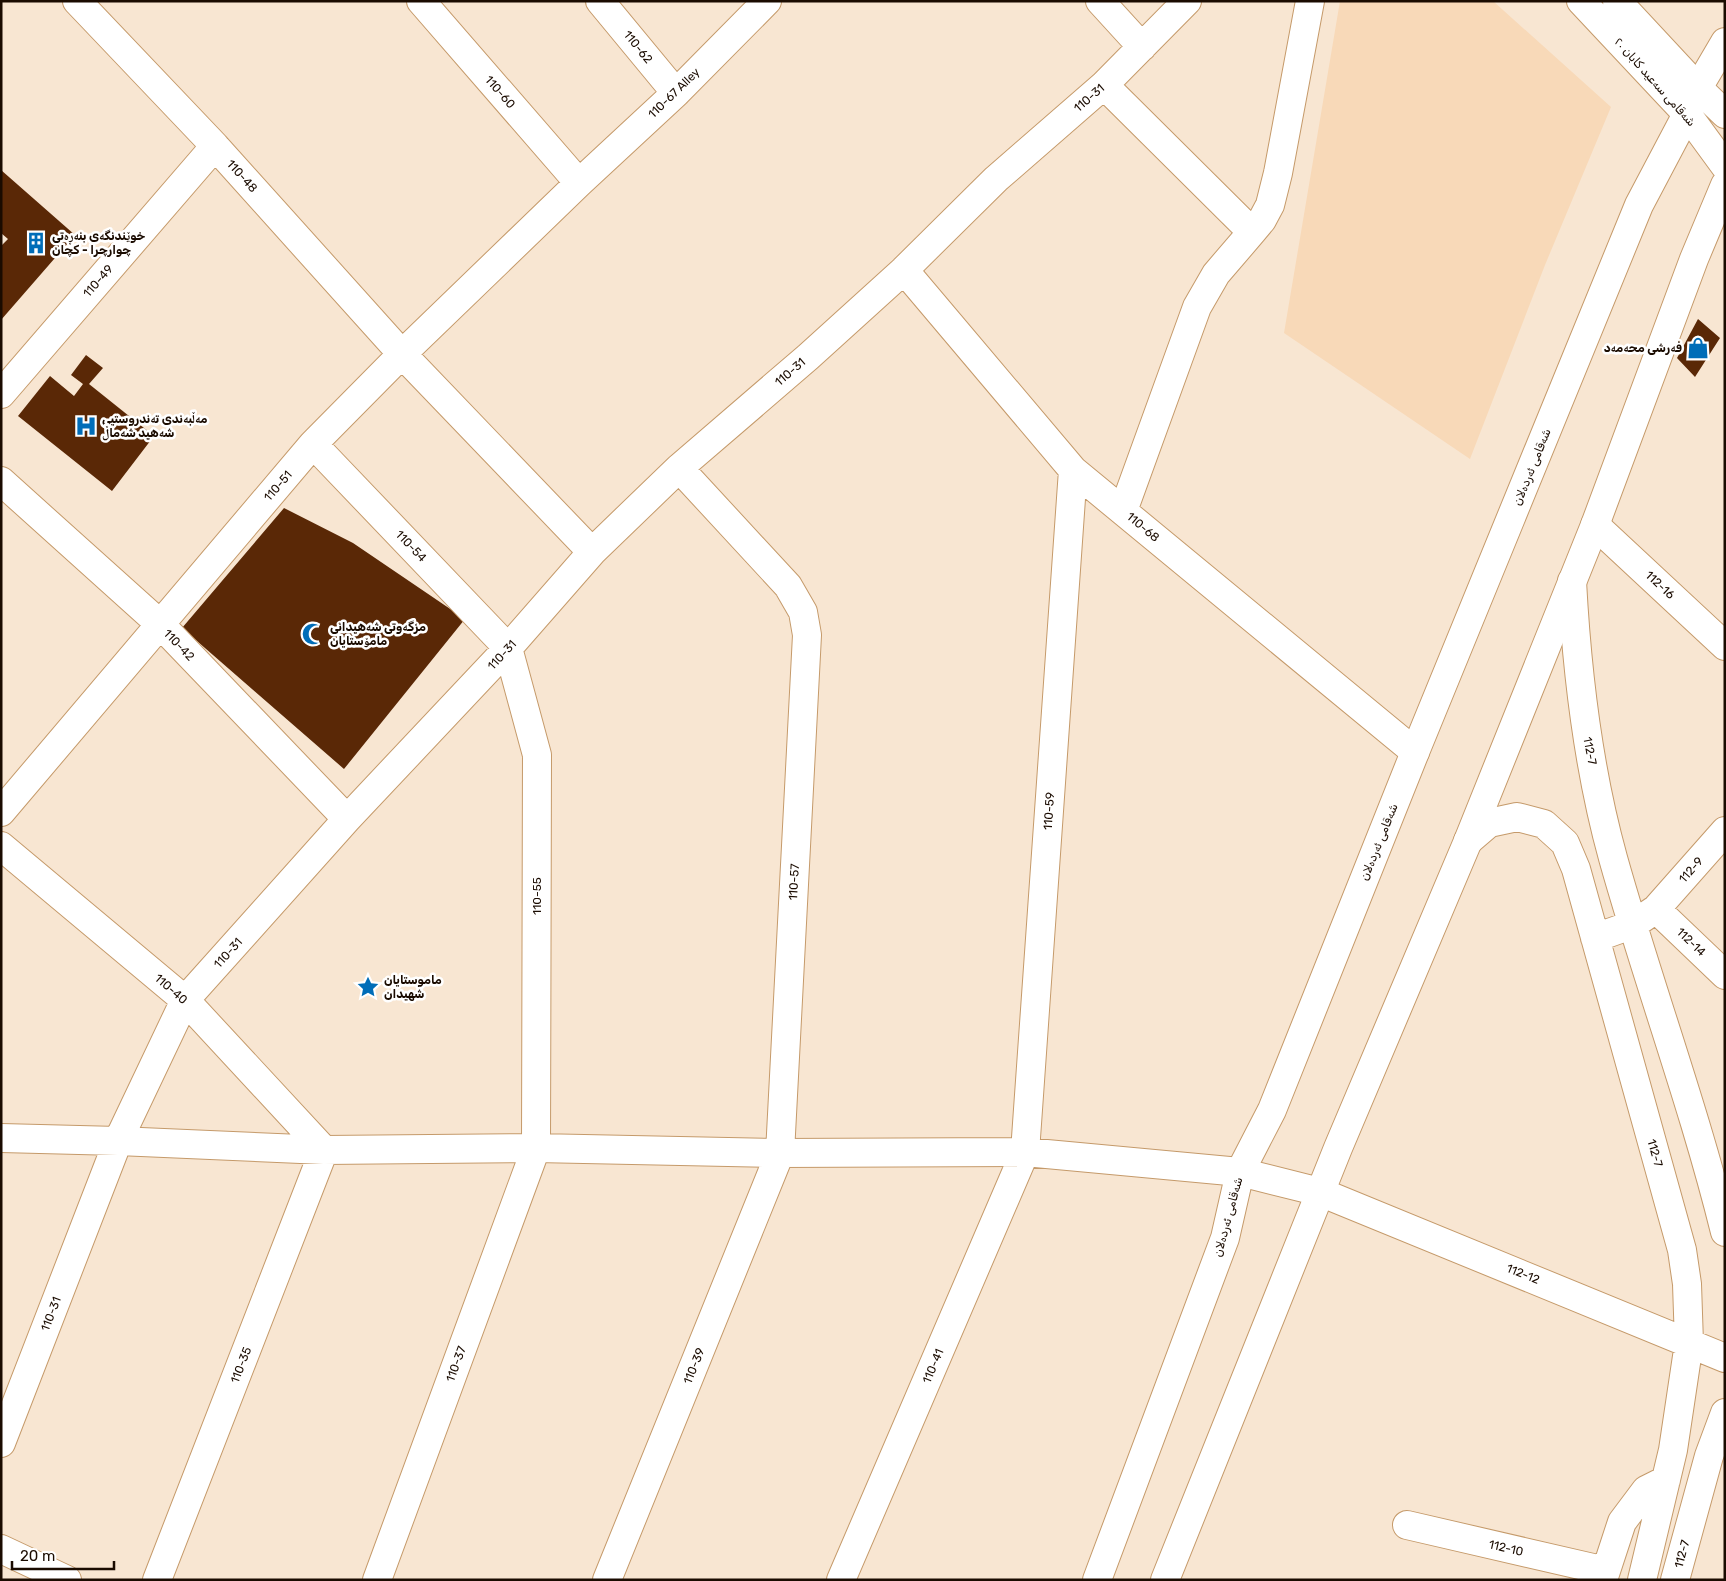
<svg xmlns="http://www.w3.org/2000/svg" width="1726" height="1581" font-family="Rubik,'Noto Naskh Arabic',sans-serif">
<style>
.built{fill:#f8d9b8}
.building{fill:#5a2806}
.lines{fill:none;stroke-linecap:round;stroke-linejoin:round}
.minor-casing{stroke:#c59a6a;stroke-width:30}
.major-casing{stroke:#c59a6a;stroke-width:30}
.minor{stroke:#fff;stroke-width:28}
.major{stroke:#fff;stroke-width:28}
.labels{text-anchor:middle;stroke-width:5;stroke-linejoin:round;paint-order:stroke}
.street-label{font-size:12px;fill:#1a0b00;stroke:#fff}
.poi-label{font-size:12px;font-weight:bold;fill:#1a0b00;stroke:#fff;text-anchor:start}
</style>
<rect width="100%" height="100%" fill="#f8e6d2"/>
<path class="built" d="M1340,1h153l118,106 -66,158 -75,194 -186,-126z"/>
<path class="building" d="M1,170l74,65 -74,85v-74l7,-7 -7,-6z
M1698,319l22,19 -25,39 -18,-19z
M86,355l17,13 -14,16 65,52 -42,55 -94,-75 32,-40 24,20 9,-12 -12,-9z
M284,508l69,35 112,76 -121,150 -162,-141z"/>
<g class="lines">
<g class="minor-casing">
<path id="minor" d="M77,1l138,145 187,208 190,198
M421,1l158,182
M600,1l76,92
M1100,1l42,46
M1104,85l148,147
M1698,88l27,-46
M904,270l169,200 342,282
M1,394l214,-248
M313,444l195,204 29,107 -1,393 -159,432
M1,481l159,143 187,195
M1123,511l74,-204 19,-33 36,-42 10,-12 8,-15 8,-32 32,-172
M1595,525l130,121
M1572,581c5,94 16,187 41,277 35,125 81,248 112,374
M1,812l312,-368 89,-90 177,-171 97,-90 91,-92
M1468,841l21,-18 28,-6 27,7 21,19 11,26 106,381 5,34 2,59 -16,107 -31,130
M1,846l184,154 139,150 -167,430
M1656,909l69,66
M1595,938l39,-14 22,-15 69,-78
M1,1138l117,3 206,9 212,-2 244,5 245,-1 215,20 80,20 405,166
M1,1443l117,-302 67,-141 162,-181 161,-171 84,-96 87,-84 129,-111 96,-87 92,-91 108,-94 83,-84
M1407,1525l199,46
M1,1549l66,31
M607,1580l173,-427 27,-518 -4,-23 -15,-26 -109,-118
M841,1580l184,-428 48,-682
M1603,1580l19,-58 24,-32 20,-10
M1675,1580l34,-124 16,-43"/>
</g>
<g class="major-casing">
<path id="major" d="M1581,1l106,113 38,52
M1617,1l81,87 27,26
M1097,1580l128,-342 15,-66 32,-62 143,-358 224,-547 48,-91 11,-26
M1165,1580l173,-432 130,-307 127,-316 99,-266 31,-74"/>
</g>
<use href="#minor" class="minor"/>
<use href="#major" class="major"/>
</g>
<defs>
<g id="building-bare" transform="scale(1.725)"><path d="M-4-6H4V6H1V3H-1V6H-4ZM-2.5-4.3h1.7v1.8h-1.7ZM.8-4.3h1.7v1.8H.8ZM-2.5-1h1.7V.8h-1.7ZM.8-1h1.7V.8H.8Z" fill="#006db8" stroke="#fff" stroke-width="2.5" paint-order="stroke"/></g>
<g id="shop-bare" transform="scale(1.725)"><path d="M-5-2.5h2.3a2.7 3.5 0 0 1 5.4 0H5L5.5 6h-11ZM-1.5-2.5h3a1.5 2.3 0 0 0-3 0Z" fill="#006db8" stroke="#fff" stroke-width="2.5" paint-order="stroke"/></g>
<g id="hospital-bare" transform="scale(1.725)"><path d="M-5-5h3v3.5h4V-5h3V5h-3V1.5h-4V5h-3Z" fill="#006db8" stroke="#fff" stroke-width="2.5" paint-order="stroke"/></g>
<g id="mosque-bare" transform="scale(1.725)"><path d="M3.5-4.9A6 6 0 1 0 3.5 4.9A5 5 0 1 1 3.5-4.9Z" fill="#006db8" stroke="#fff" stroke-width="2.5" paint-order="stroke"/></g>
<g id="sight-bare" transform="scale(1.725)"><path d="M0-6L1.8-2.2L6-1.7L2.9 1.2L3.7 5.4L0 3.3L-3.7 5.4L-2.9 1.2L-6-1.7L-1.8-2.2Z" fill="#006db8" stroke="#fff" stroke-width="2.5" paint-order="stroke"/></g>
</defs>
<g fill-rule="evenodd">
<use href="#building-bare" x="36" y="243"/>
<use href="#shop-bare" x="1698" y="348"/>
<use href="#hospital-bare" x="86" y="426"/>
<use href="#mosque-bare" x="313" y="634"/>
<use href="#sight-bare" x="368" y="987"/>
</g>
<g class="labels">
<g class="street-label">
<text transform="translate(638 47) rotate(51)" y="4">110-62</text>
<text transform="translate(1655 82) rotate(48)" y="4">شەقامی سەعید کابان ٢٠</text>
<text transform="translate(500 92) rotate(49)" y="4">110-60</text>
<text transform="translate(674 93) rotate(-44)" y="4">110-67 Alley</text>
<text transform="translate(1089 98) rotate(-41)" y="4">110-31</text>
<text transform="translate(242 176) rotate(48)" y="4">110-48</text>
<text transform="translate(98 281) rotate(-49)" y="4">110-49</text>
<text transform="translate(790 372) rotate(-41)" y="4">110-31</text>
<text transform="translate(1532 467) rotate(-68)" y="4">شەقامی ئەردەلان</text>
<text transform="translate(278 486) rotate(-49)" y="4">110-51</text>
<text transform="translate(1143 527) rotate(40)" y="4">110-68</text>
<text transform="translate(411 546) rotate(46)" y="4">110-54</text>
<text transform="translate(1660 585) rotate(43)" y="4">112-16</text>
<text transform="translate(179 645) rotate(46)" y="4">110-42</text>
<text transform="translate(502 655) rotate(-47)" y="4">110-31</text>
<text transform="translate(1590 751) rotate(79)" y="4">112-7</text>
<text transform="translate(1049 811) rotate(-86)" y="4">110-59</text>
<text transform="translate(1379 842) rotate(-68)" y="4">شەقامی ئەردەلان</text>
<text transform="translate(1691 870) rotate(-49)" y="4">112-9</text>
<text transform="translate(794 882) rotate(-87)" y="4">110-57</text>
<text transform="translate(537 896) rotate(-90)" y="4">110-55</text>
<text transform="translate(1691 942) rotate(44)" y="4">112-14</text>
<text transform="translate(228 953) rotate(-48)" y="4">110-31</text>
<text transform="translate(171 989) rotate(41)" y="4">110-40</text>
<text transform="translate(1655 1153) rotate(74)" y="4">112-7</text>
<text transform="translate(1228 1217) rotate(-75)" y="4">شەقامی ئەردەلان</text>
<text transform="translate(1523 1274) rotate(22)" y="4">112-12</text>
<text transform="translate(51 1314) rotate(-69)" y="4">110-31</text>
<text transform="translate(456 1364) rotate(-70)" y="4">110-37</text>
<text transform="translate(241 1365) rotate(-69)" y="4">110-35</text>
<text transform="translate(694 1366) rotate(-68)" y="4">110-39</text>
<text transform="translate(933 1366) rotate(-67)" y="4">110-41</text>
<text transform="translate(1506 1548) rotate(13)" y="4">112-10</text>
<text transform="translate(1682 1554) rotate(-75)" y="4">112-7</text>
</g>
<g class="poi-label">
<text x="52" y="240">خوێندنگەی بنەڕەتی<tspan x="52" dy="14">چوارچرا - کچان</tspan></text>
<text x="1682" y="352" text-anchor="end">فەرشی محەمەد</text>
<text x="102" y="423">مەڵبەندی تەندروستیی<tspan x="102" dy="14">شەهید شەماڵ</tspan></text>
<text x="330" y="631">مزگەوتی شەهیدانی<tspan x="330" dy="14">مامۆستایان</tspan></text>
<text x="384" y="984">ماموستايان<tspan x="384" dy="14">شهيدان</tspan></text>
</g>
</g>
<rect width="1726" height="1581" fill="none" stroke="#1a0b00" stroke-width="5"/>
<path d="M12 1561v8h102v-8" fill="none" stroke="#1a0b00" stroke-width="2.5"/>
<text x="20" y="1561" font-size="15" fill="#1a0b00" stroke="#ffffff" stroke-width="4" paint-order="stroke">20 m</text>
</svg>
